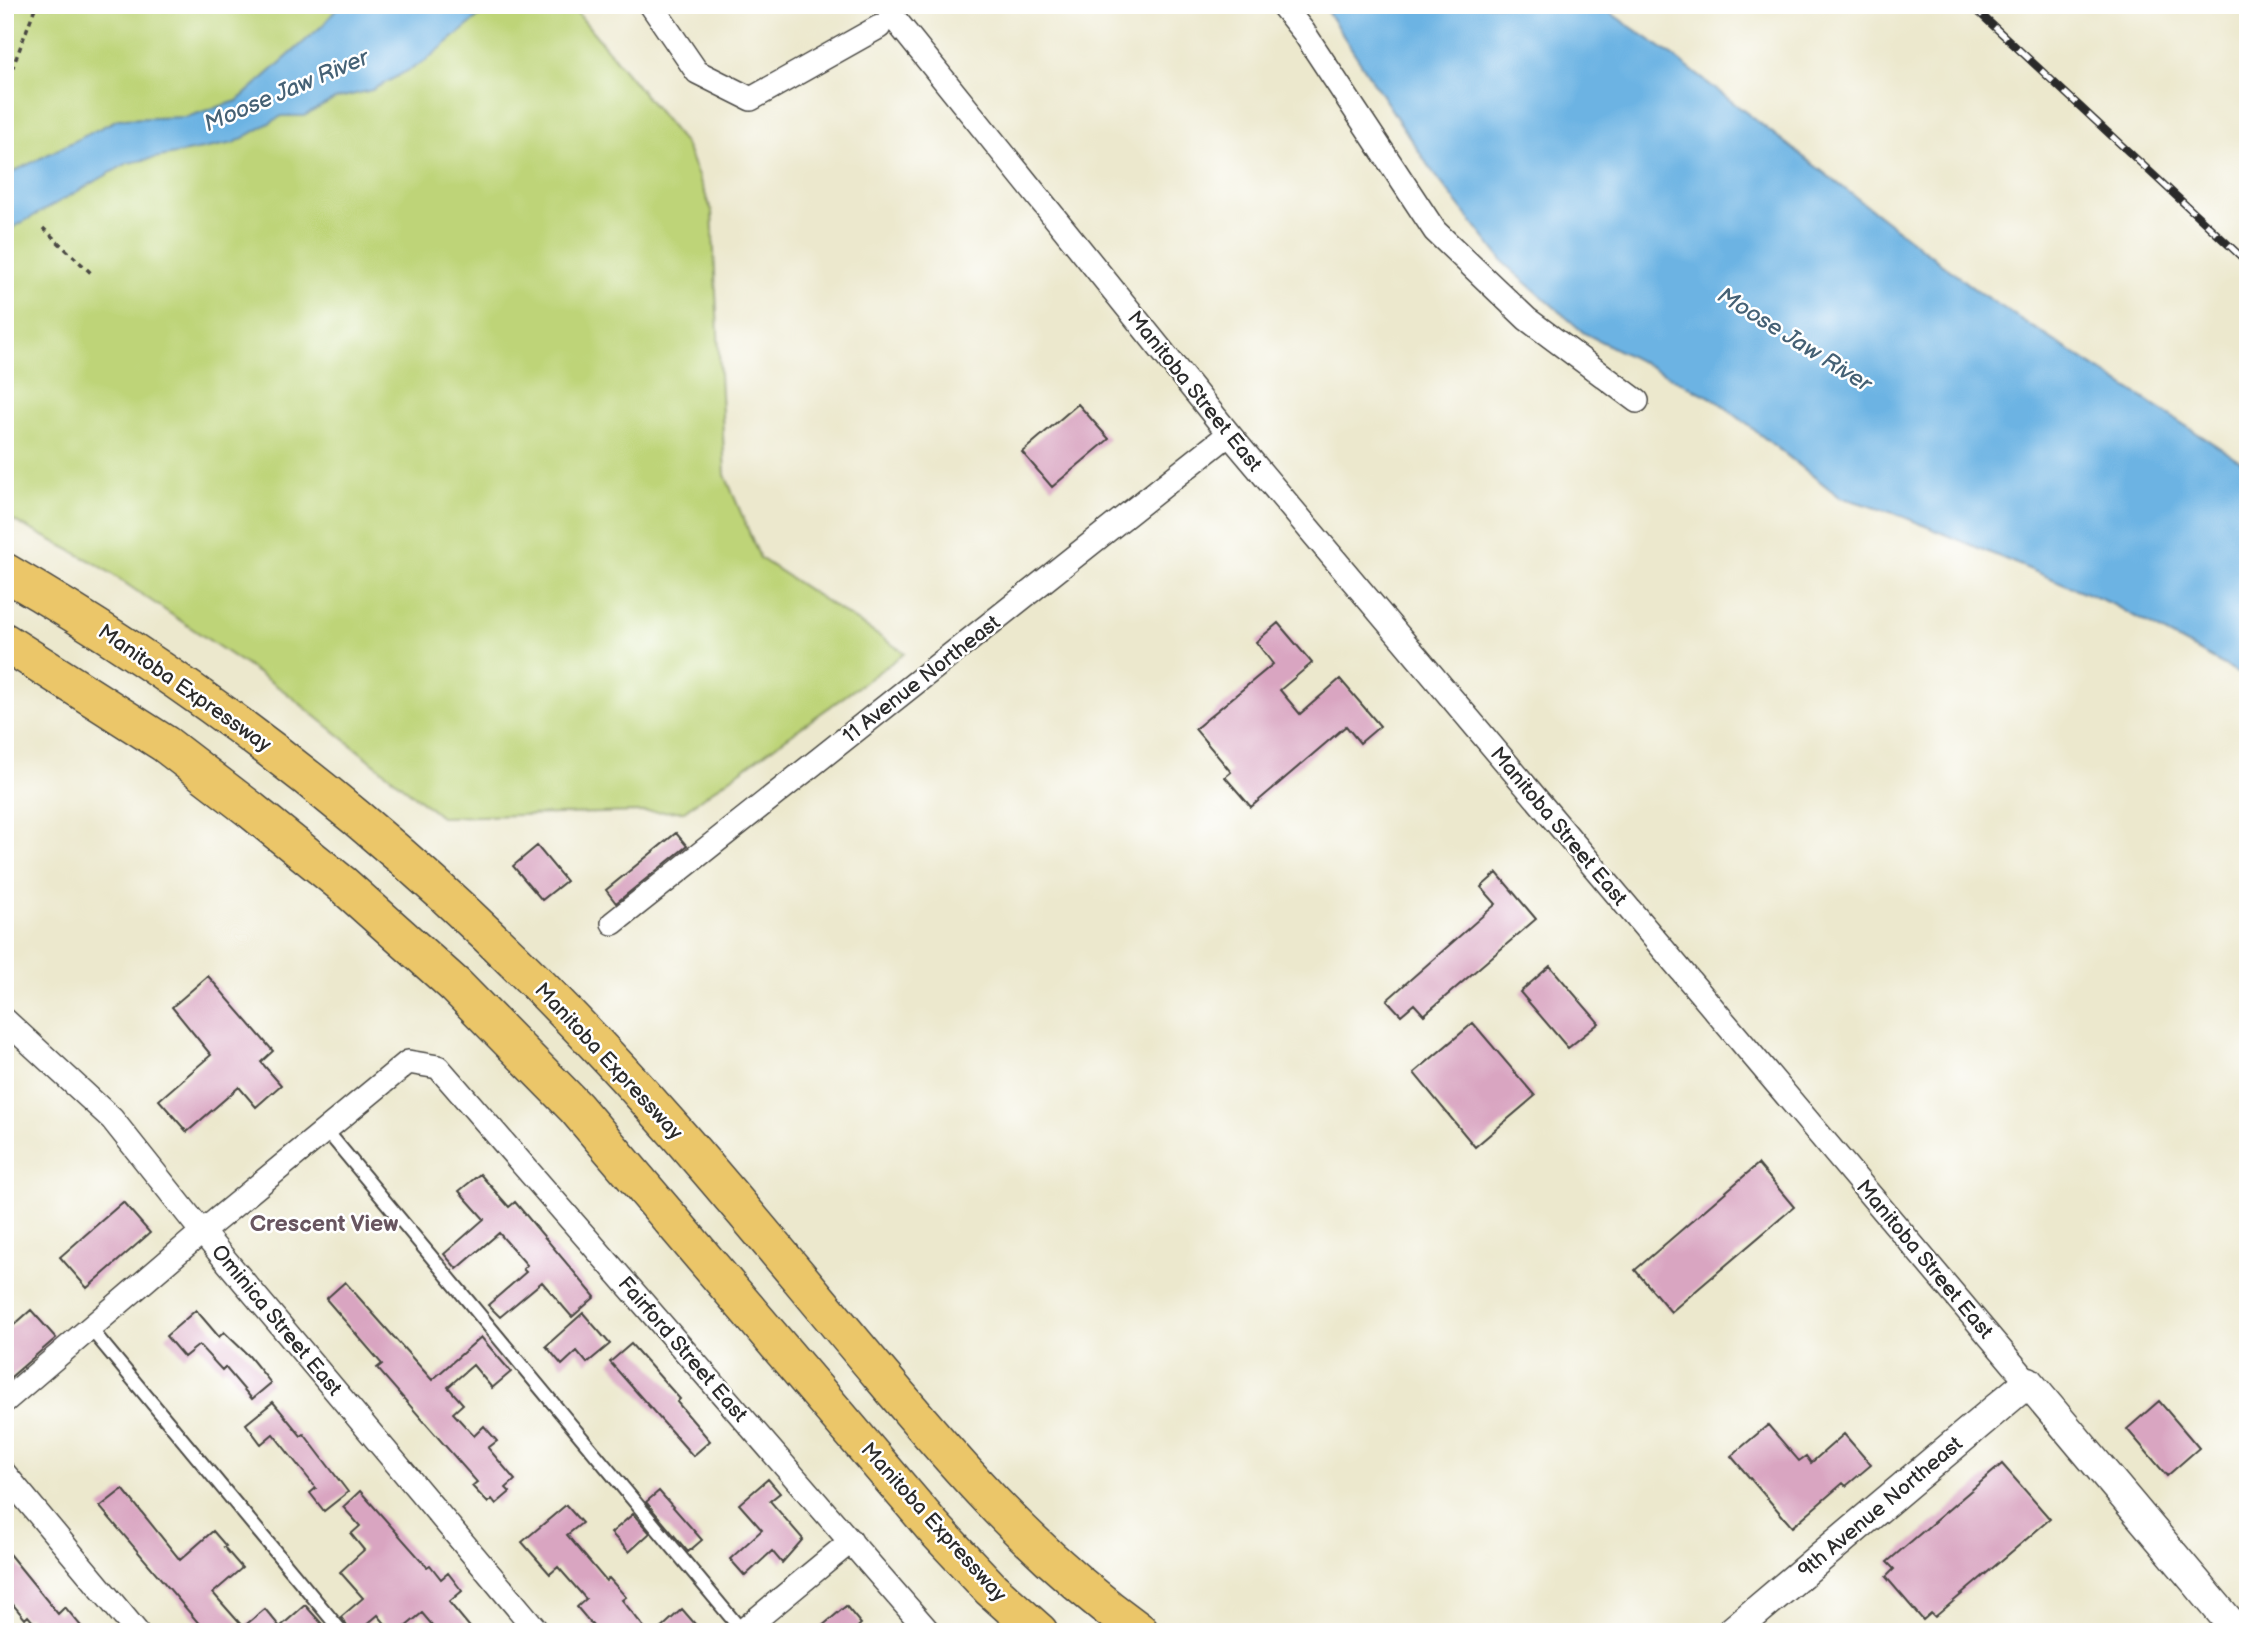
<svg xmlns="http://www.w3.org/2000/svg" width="2253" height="1637" font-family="'Balsamiq Sans',sans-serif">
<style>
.green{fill:#bed478;stroke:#748052;stroke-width:2}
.water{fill:#6cb3e3;stroke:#4c6f87;stroke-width:2}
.building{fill:#d9a5c1}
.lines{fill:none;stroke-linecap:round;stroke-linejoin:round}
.service-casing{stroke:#484743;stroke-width:16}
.minor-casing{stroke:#484743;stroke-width:26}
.tertiary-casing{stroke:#484743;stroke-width:33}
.primary-casing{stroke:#484743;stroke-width:40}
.path{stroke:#484743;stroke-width:3.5;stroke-dasharray:5 5;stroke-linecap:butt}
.service{stroke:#fff;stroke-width:12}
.minor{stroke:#fff;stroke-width:23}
.tertiary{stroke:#fff;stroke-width:30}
.primary{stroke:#ebc669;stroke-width:37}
.rail-casing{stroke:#2b2b2b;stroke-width:8}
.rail{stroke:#fff;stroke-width:5;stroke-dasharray:16;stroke-linecap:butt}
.labels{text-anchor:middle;stroke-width:5;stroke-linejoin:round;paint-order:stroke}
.street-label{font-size:21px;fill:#2b2b2b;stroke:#fff}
.water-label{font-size:23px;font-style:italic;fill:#456175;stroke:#fff}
.neighbourhood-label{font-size:23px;font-weight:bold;fill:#685660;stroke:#fff}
</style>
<rect width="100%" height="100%" fill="#fff"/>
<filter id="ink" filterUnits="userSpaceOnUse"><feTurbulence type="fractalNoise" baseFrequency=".0143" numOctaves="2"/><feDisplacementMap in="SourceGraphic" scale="14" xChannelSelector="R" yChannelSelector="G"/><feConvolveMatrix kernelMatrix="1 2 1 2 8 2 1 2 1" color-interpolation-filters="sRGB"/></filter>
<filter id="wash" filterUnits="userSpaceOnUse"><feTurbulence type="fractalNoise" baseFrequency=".00686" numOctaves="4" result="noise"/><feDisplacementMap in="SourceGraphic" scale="28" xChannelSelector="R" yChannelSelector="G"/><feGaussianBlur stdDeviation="1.57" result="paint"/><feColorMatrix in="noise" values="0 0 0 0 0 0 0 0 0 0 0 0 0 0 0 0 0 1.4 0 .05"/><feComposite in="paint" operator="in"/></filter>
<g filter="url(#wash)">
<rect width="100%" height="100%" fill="#ece8cd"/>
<path class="green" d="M5,5h566l114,139 27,67 13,264 35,83 145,95 -221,158 -243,6 -157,-126 -187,-127 -92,-48z"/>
<path class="water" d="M340,5h153l-69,57 -52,28 -37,9 -31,17h-22l-48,27 -106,20 -123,69v-56l113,-57 68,-2 51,-16 86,-76z
M1323,5h276l74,51 304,235 271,175v212l-138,-75 -213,-89 -57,-17 -124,-97 -132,-67 -78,-68 -77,-98z"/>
<g id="blocks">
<path class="building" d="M1078,404l31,35 -57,48 -30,-35z
M1278,623l34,40 -32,27 20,24 40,-35 40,47 -20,17 -14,-17 -95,81 -26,-30 6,-5 -36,-43 78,-65 -17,-22z
M676,833l11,13 -71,57 -10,-13z
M537,846l29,35 -24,19 -29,-34z
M1497,873l39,46 -112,96 -10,-11 -13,11 -14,-15 109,-96 -15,-17z
M1550,966l49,57 -31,25 -48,-56z
M208,976l65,75 -12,11 20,23 -25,22 -17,-20 -52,45 -28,-32 52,-45 -39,-48z
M1473,1023l62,73 -60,51 -61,-74z
M1758,1164l36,43 -123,105 -36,-42z
M480,1174l29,33 6,-5 80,95 -23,20 -30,-35 -42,35 -12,-12 38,-33 -3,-3 4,-4 -28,-32 -42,36 -13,-15 40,-35 -25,-28z
M123,1202l27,31 -63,55 -27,-31z
M345,1282l87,98 49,-43 30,35 -19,16 -19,-23 -25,22 15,17 -10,9 21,23 10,-10 13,15 -9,7 27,32 -9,8 4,4 -14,12 -4,-5 -4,4 -16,-17 5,-4 -100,-114 5,-4 -56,-65z
M31,1310l25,28 -51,44v-49z
M196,1310l23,27 5,-5 25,24 22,27 -19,16 -27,-32 -3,3 -23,-25 -15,12 -18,-21z
M583,1313l27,31 -23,19 -10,-12 -15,14 -16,-19z
M631,1344l49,55 -3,3 33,39 -17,15 -83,-94z
M2159,1401l40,47 -32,28 -40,-47z
M273,1402l28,34 3,-2 44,58 -24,19 -14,-18 6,-5 -43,-54 -12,10 -15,-20z
M1768,1425l31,36 7,-5 5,7 33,-29 27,31 -25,21 -3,-3 -51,44 -61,-71z
M2002,1464l48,55 -115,98 -4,-4 -8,7 -37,-43 8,-8 -7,-7z
M768,1479l12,14 -10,8 33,38 -21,24 -10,-12 -27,25 -15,-17 32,-29 -23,-26z
M123,1489l57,71 33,-29 13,15 -2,1 18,21 -29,25 30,34 22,-18 15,18 25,-22 17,19 -9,8h-107l-106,-125z
M360,1491l67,76 3,-2 11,14 7,-6 14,18 -13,11 25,30h-36l-16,-19 -23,19h-7l-14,-17 -20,17h-7l-10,-15 22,-19 -23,-26 24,-22 -13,-16 9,-8 -17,-19z
M659,1491l43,49 -14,12 -42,-50z
M566,1505l16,18 -15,12 39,46 3,-3 17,19 -4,3 26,32h-50l-21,-25 9,-8 -28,-32 -8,7 -28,-32z
M633,1514l17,19 -21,19 -18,-19z
M5,1549l53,65 7,-7 21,25h-49l2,-3 -11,-13 -3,3 -20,-24z
M846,1606l15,18 -9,8h-37z
M682,1609l20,23h-45z"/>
</g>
</g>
<g filter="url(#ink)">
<use href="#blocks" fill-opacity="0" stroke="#484743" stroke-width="2"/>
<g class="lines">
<g class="service-casing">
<path id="service" d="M326,1130l417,502
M90,1328l252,304"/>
</g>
<g class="minor-casing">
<path id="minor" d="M651,5l46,67 54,27 128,-72
M1282,5l21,26 132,200 92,88 110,82
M890,13l339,421 799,948
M613,923l616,-489
M5,1020l107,99 90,113 336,400
M5,1401l197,-169 206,-170 30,5 491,565
M5,1474l132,158
M741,1632l110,-91"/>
</g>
<g class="tertiary-casing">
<path id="tertiary" d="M1732,1632l296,-250 210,250"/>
</g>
<g class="primary-casing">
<path id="primary" d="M5,572c254,147 467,329 661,549 73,82 142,168 213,252 81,97 157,184 261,259
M5,642l160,102 86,66 90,73 115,103 120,122 356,418 59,63 48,43"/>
</g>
<path class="path" d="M5,88l31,-83
M43,228l49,46"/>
<use href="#service" class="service"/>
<use href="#minor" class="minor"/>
<use href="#tertiary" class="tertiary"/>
<use href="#primary" class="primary"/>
<g class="rail-casing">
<path id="rail" d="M1971,5l277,258"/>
</g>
<use href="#rail" class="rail"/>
</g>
</g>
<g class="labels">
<g class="street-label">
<text transform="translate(1195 391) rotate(51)" y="7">Manitoba Street East</text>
<text transform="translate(921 679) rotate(-38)" y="7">11 Avenue Northeast</text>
<text transform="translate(185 688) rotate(35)" y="7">Manitoba Expressway</text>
<text transform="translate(1559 826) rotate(50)" y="7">Manitoba Street East</text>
<text transform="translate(609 1061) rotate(47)" y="7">Manitoba Expressway</text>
<text transform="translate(1925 1259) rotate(50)" y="7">Manitoba Street East</text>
<text transform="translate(277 1320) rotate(50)" y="7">Ominica Street East</text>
<text transform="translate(683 1349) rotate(49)" y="7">Fairford Street East</text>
<text transform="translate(1880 1507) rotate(-40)" y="7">9th Avenue Northeast</text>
<text transform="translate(934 1522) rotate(48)" y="7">Manitoba Expressway</text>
</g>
<g class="water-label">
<text transform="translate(286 90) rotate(-23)" y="8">Moose Jaw River</text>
<text transform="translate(1795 339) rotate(32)" y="8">Moose Jaw River</text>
</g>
<g class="neighbourhood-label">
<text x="324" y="1231">Crescent View</text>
</g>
</g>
<rect width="2253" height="1637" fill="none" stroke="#fff" stroke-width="28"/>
</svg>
